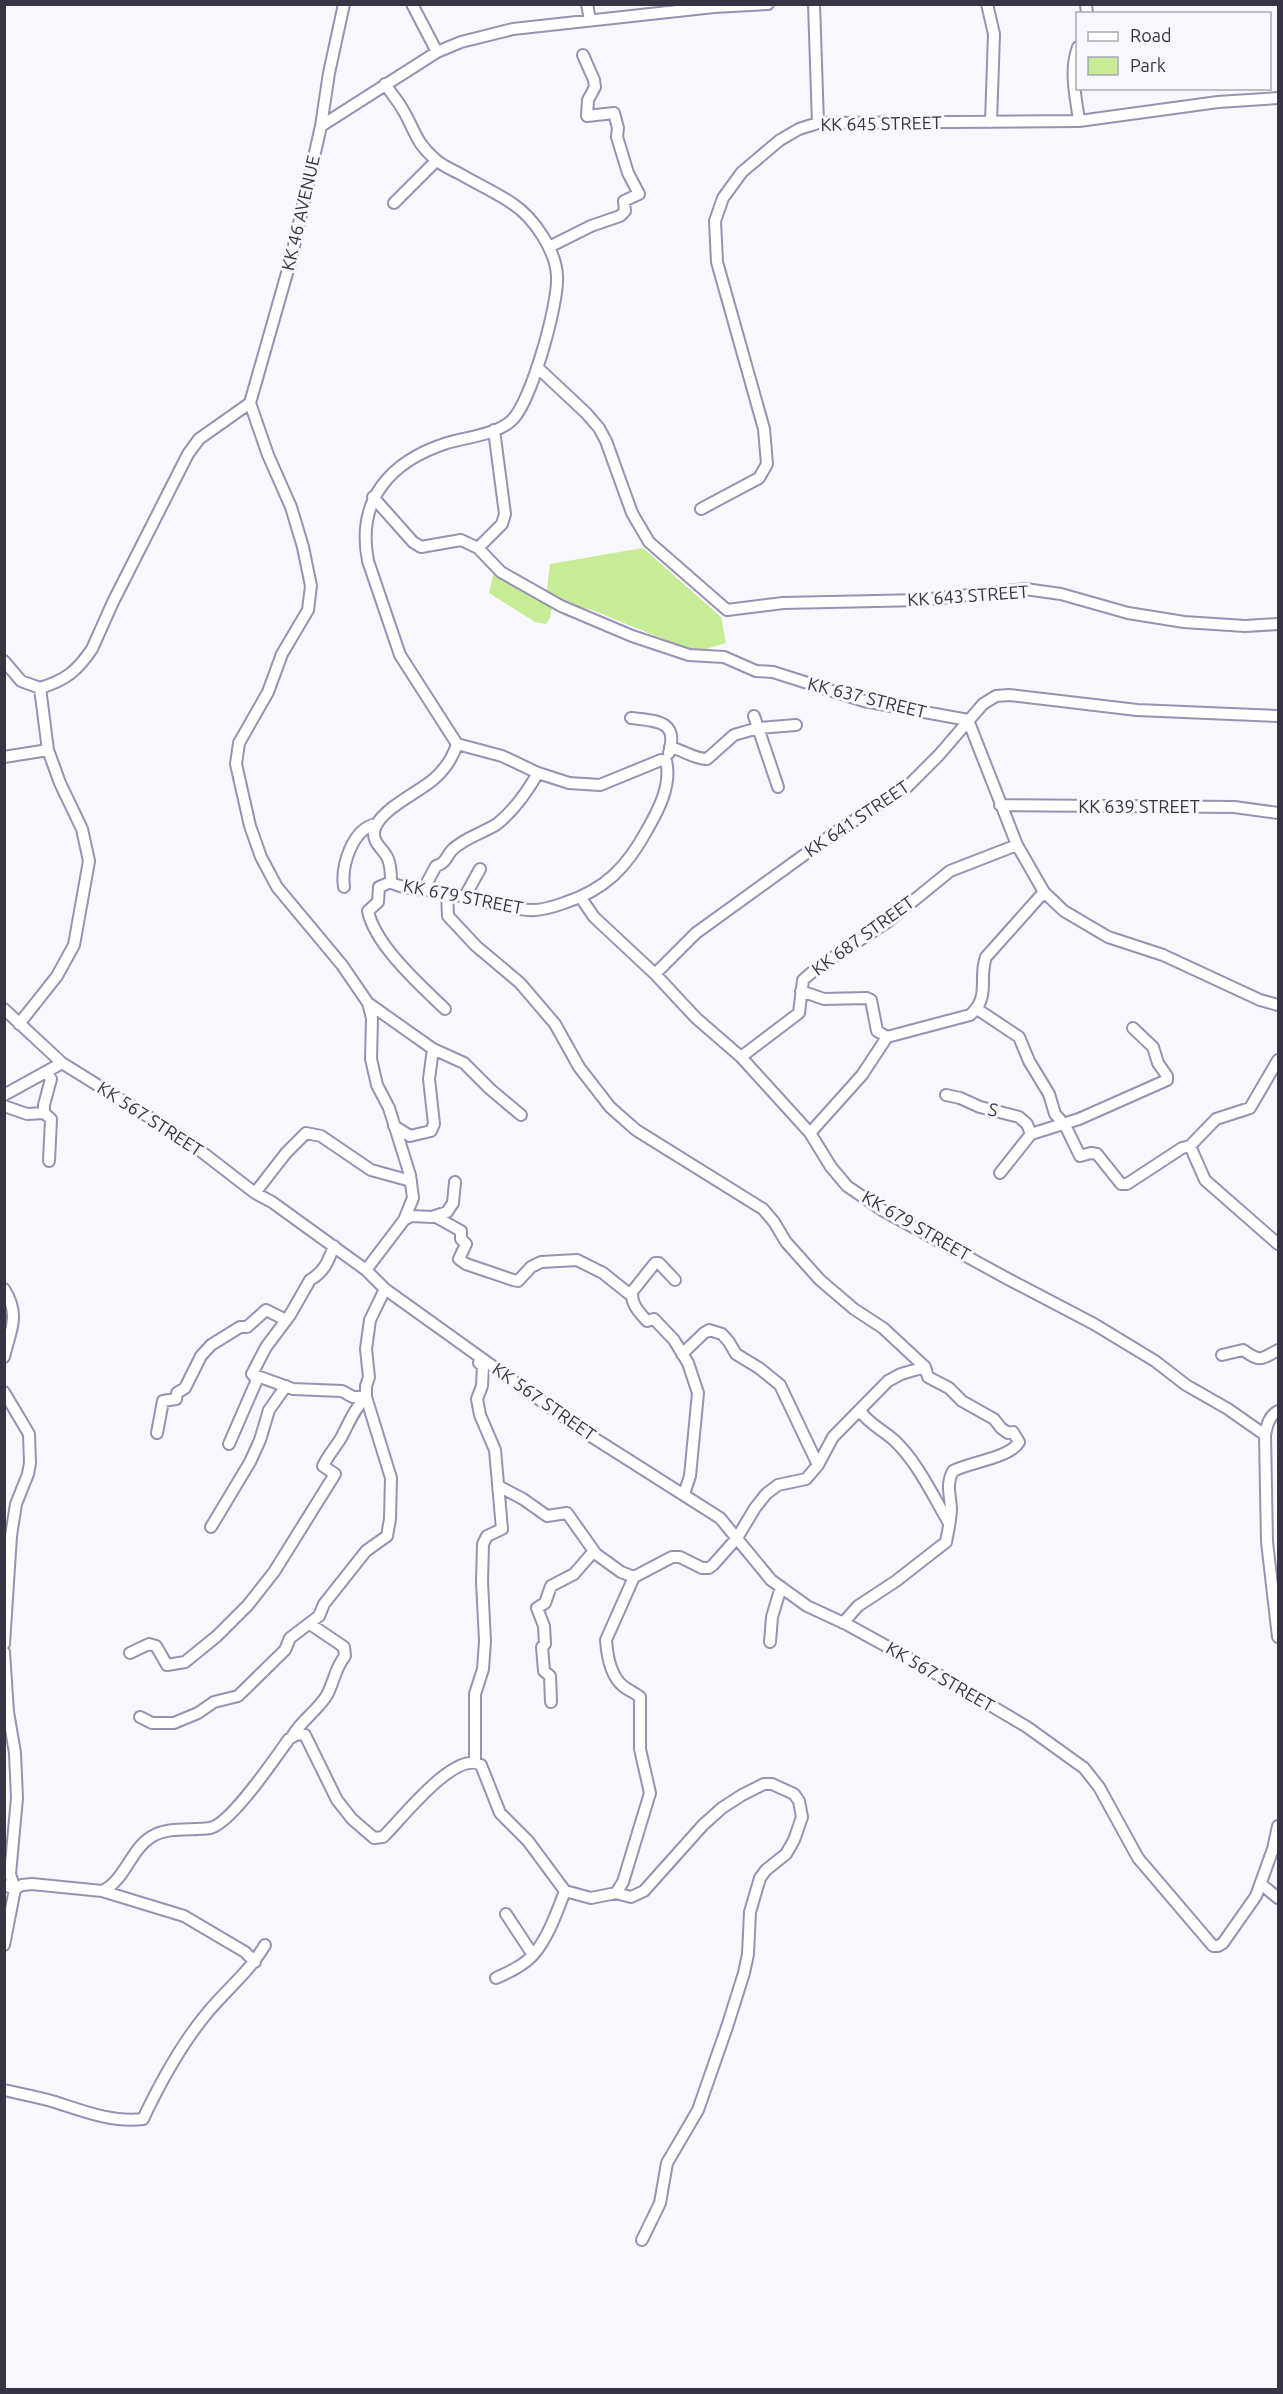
<svg xmlns="http://www.w3.org/2000/svg" width="1283" height="2394" font-family="Ubuntu,sans-serif">
<style>
.green{fill:#c6ed95}
.lines{fill:none;stroke-linecap:round;stroke-linejoin:round}
.minor-casing{stroke:#9891b3;stroke-width:14}
.minor{stroke:#fff;stroke-width:10}
.labels{text-anchor:middle;stroke-width:6;stroke-linejoin:round;paint-order:stroke}
.street-label{font-size:18px;fill:#373543;stroke:#f8f7fe}
</style>
<rect width="100%" height="100%" fill="#f8f7fe"/>
<path class="green" d="M643,548l78,69 5,26 -31,9 -103,-42 -39,-9 -3,17 -4,6 -11,-2 -46,-29 4,-18 6,-6 40,25 8,-5 3,-25z"/>
<g class="lines">
<g class="minor-casing">
<path id="minor" d="M412,4l25,48
M587,4l3,16
M814,4l4,119
M987,4l7,30 -3,88
M1086,4l1,10
M1078,47c-9,24 -2,50 1,74
M385,84c6,9 13,17 18,26 12,20 12,32 32,49 7,7 18,11 27,16 17,10 35,18 51,29 21,14 43,47 44,72 2,26 -26,128 -46,145 -16,14 -44,16 -64,22 -56,18 -91,56 -79,118l32,94 57,89c-4,13 -12,25 -22,34 -16,15 -58,32 -61,54 -1,12 10,17 14,27 3,7 3,16 3,23l3,2c17,7 37,5 54,9 27,6 53,15 81,17 12,1 24,-3 35,-7 41,-13 63,-36 83,-73 11,-19 25,-45 19,-69l-5,-1 -61,25 -31,-2 -31,-10 -36,-17 -45,-12
M321,126l8,-53 15,-69
M394,203l42,-42
M549,247l42,-21 29,-10 5,-5 -1,-10 15,-7 -11,-21 -11,-36 1,-9 -4,-15 -27,3 1,-16 7,-13 -1,-7 -11,-25
M537,367l49,46 13,15 7,13 26,72 17,29 78,68 56,-7 139,-3 103,-11 36,5 67,19 56,9 61,4 33,-2
M250,403l18,52 23,52 12,40 8,39 -3,24 -26,44 -14,38 -29,51 -3,21 14,62 11,31 16,30 65,78 26,38 4,15 -1,41 6,26 12,23 21,67 3,23 -9,22 -38,50
M373,497l40,45 8,5 40,-7 17,8 23,24 60,34 71,30 57,19 35,2 32,14 17,1 91,29 104,19 49,125 27,47 20,19 44,26 55,18 97,45 18,5
M701,509l58,-31 8,-14 -3,-35 -47,-167 -2,-41 8,-23 19,-26 38,-32 19,-11 19,-6 261,-2 139,-19 60,-4
M478,548l24,-24 3,-10 -11,-84
M4,661l17,20 19,7
M40,688c26,-8 37,-17 52,-39l21,-47 75,-148 11,-15 51,-36 41,-144 30,-133 116,-74 24,-10 52,-13 201,-22 54,-3
M754,716l24,71
M631,718c25,3 48,2 38,35
M670,747c13,3 24,12 37,12l27,-24 24,-7 38,-3
M4,757l44,-7
M1000,805l234,2 44,6
M391,882l-12,5 -1,15 -10,9c7,34 52,74 77,98
M344,887c-3,-21 8,-58 32,-63
M423,890l13,-24c10,-3 10,-9 16,-16 12,-12 31,-17 45,-26 18,-14 30,-32 41,-51
M447,893l1,23 28,30 44,37 35,41 24,43 31,40 26,23 127,79 11,13 12,20 34,38 34,29 29,19 42,39 3,10 21,11 13,13 32,18 7,9 7,5 5,-1 6,10c-9,16 -49,20 -66,29 -7,13 -3,23 -2,37 0,11 -3,23 -5,34l-50,39 -38,25 -15,17
M464,898l16,-29
M581,898l13,19 61,57 41,44 45,39 69,76 21,34 16,19 35,24 126,69 86,45 61,37 31,24 42,24 37,26
M655,974l41,-41 137,-99 74,-47 32,-32 44,-51 13,-8 13,-1 128,15 141,6
M801,991l23,8 43,-1 4,2 6,31 10,6
M368,1003l65,46 31,14 26,26 31,26
M4,1009l58,54 127,79 66,51 17,9 94,68 19,19 201,144 134,85 51,62 36,26 41,19 98,54 81,48 57,41 15,19 39,71 75,88h5l5,-3 33,-47 17,-47 5,-23
M977,1009l42,28 10,24 20,33 6,20 10,11 15,31 11,-3 6,1 24,30h6l55,-36 8,-2 15,34 73,64
M19,1024l38,-48 17,-31 15,-84 -7,-32 -22,-46 -12,-33 -8,-62
M741,1057l58,-44 4,-33 14,-12 69,-45 64,-52 67,-26
M46,1072l5,7 -7,26v8l7,6 -2,42
M4,1095l58,-32
M946,1095l14,3 20,9 39,10 8,7 4,10
M4,1106l23,8 17,-1
M394,1126l16,10 21,-5 3,-7 -5,-45 4,-30
M810,1133l52,-58 25,-38 83,-22c21,-18 8,-36 16,-58l58,-65
M1190,1146l26,-27 34,-11 28,-48
M1000,1173l31,-39 48,-15 88,-39v-4l-9,-13 -5,-16 -20,-19
M255,1193l31,-40 20,-20 15,3 50,34 40,11
M436,1217l25,14v8l5,5 -7,15 7,5 47,16 5,1 13,-14 10,-5 36,-2 26,13 25,20 4,-1 23,-29h4l16,17
M404,1220l7,-4 21,1 15,-5 6,-9 2,-21
M4,1289c17,27 6,41 0,68
M632,1292c-1,12 7,20 15,29l7,-2 20,21 14,23 10,30 -8,83 -6,18
M682,1354l22,-21 5,-3 13,4 7,8 7,12 23,14 21,17 38,80
M1222,1355l21,-5c17,12 17,10 35,0
M4,1392l25,42 1,29 -2,11 -12,30 -5,32 -7,108
M860,1411c9,13 23,19 35,30 23,22 38,55 54,82
M1278,1411c-9,5 -11,14 -13,24l2,107 11,95
M157,1433l6,-32 13,-2 1,-6 8,-5 16,-32 10,-11 29,-18h7l19,-17 20,10
M229,1444l27,-62v-4l-4,-4
M500,1487l23,12 24,17 20,-3 29,41 25,18 13,5
M211,1527l39,-65 10,-22 9,-30 17,-24
M770,1642l2,-25 9,-30
M4,1652l4,60 7,41 2,45 -7,76 5,15 -11,56
M130,1653l19,-9 7,2 11,19 18,-3 32,-26 31,-31 26,-33 61,-98 -12,-8c5,-11 12,-18 18,-28 8,-15 13,-29 25,-41v-11l3,-9 -3,-28 4,-29 15,-31
M551,1702l-1,-26 -6,-5 -2,-24 3,-3 -1,-18 -7,-18 8,-5 6,-17 23,-12 20,-23
M140,1717l12,6h22l24,-10 16,-11 24,-6 47,-46 5,-12 29,-22 5,-12 42,-53 21,-15 3,-17 1,-41 -25,-81h-13l-11,-6 -49,-2 -41,-15 14,-27 24,-32 20,-35c14,-8 18,-18 24,-34
M293,1735c9,-15 25,-25 34,-40 7,-13 8,-27 18,-39l-1,-9 -34,-23
M475,1761v-67l8,-25 2,-28 -3,-59 1,-38 4,-8 15,-7 -7,-79 -15,-35 -3,-16 5,-13 1,-20 -4,-3 1,-5
M1261,1884l17,14
M4,1885l11,4 7,-4 10,-1 70,7c23,-10 28,-41 49,-54 17,-11 40,-6 59,-9 21,-4 65,-70 79,-89l9,-5 7,1 32,65 15,19 22,19 9,-1c18,-17 72,-88 98,-72l19,48 28,28 37,50 26,7 25,-5 7,-11 27,-89 -10,-44v-52c-5,-4 -12,-7 -17,-11 -12,-10 -16,-31 -17,-46l28,-63 38,-20h8l22,11h7l4,-3 24,-27 18,-30 11,-14 12,-9 28,-6 12,-14 15,-28 55,-56 13,-7 24,-7
M102,1891l82,25 61,36 10,10
M616,1893l15,4 13,-6 59,-66 19,-17 20,-13 22,-11h8l22,10 5,7 3,16 -8,23 -8,14 -20,16 -6,8 -10,34 -2,42 -4,19 -17,54 -29,83 -31,53 -7,40 -18,37
M506,1914l27,41
M496,1978c13,-6 27,-12 37,-23 15,-17 24,-43 32,-64
M4,2090c17,4 35,7 51,12 28,9 58,21 88,17 18,-38 38,-75 65,-107 19,-23 42,-41 57,-67"/>
</g>
<use href="#minor" class="minor"/>
</g>
<g class="labels">
<g class="street-label">
<text transform="translate(881 124) rotate(-1)" y="6">KK 645 STREET</text>
<text transform="translate(301 213) rotate(-77)" y="6">KK 46 AVENUE</text>
<text transform="translate(968 596) rotate(-4)" y="6">KK 643 STREET</text>
<text transform="translate(867 698) rotate(14)" y="6">KK 637 STREET</text>
<text x="1139" y="813">KK 639 STREET</text>
<text transform="translate(857 819) rotate(-34)" y="6">KK 641 STREET</text>
<text transform="translate(463 897) rotate(11)" y="6">KK 679 STREET</text>
<text transform="translate(863 936) rotate(-36)" y="6">KK 687 STREET</text>
<text transform="translate(993 1110) rotate(14)" y="6">S</text>
<text transform="translate(150 1119) rotate(33)" y="6">KK 567 STREET</text>
<text transform="translate(916 1226) rotate(30)" y="6">KK 679 STREET</text>
<text transform="translate(544 1402) rotate(35)" y="6">KK 567 STREET</text>
<text transform="translate(940 1677) rotate(30)" y="6">KK 567 STREET</text>
</g>
</g>
<rect width="1283" height="2394" fill="none" stroke="#373543" stroke-width="12"/>
<rect x="1076" y="12" width="195" height="78" fill="#f8f7fe" stroke="#aba9b3" stroke-width="1.5"/>
<rect x="1088" y="32" width="30" height="9" fill="#ffffff" stroke="#aba9b3" stroke-width="1.5"/>
<text x="1130" y="42" font-size="18" fill="#373543">Road</text>
<rect x="1088" y="57" width="30" height="18" fill="#c6ed95" stroke="#aba9b3" stroke-width="1.5"/>
<text x="1130" y="72" font-size="18" fill="#373543">Park</text>
</svg>
